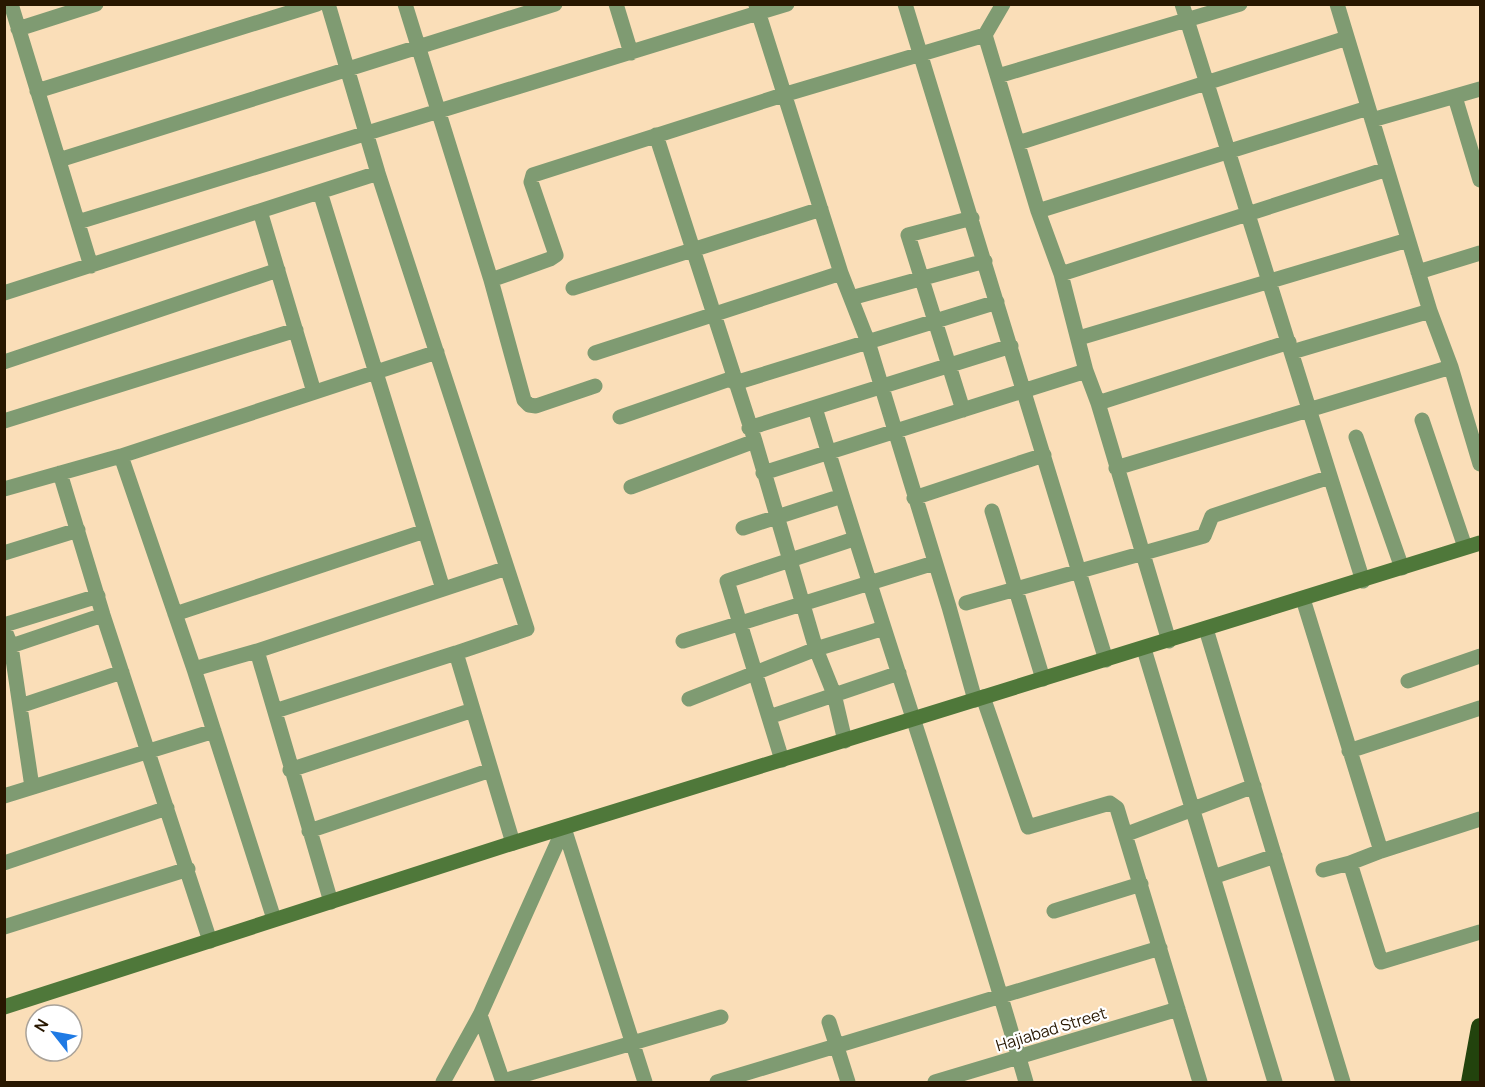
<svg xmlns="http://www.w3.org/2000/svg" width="1485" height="1087" font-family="Manrope,sans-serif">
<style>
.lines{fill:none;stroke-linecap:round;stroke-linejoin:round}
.street{stroke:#7f9b72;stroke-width:15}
.secondary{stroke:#4f783a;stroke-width:15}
.highway{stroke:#22430d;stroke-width:18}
.labels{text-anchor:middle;stroke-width:4.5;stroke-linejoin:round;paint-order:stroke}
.street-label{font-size:16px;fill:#281700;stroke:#fff}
</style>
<rect width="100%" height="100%" fill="#fadeb8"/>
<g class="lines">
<path class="street" d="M11,4l80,262
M328,4l50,169 149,456 -71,24 57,190
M405,4l86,276 59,-21 6,-4 -25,-73 2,-7 250,-80 202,-60 18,-31
M616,4l15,49
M905,4l201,656
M1182,4l181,577
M1337,4l93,307 21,56 29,97
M756,5l85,268 27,69 81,265 26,93
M18,29l78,-25
M985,35l53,176 23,63 25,97 12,32 71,238
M998,76l242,-72
M37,91l280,-87
M1455,97l25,83
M1372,120l108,-31
M656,135l99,306 61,208 18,45 11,47
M1018,143l329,-105
M59,160l496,-156
M320,192l123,397
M260,211l54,181
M1038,211l330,-103
M78,222l709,-218
M1418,272l62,-19
M1061,274l326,-105
M491,280l33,120 5,5 7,1 59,-20
M573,288l248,-79
M4,293l374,-120
M851,298l134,-37
M1079,338l329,-98
M1292,352l138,-41
M595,353l246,-80
M4,362l274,-92
M735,383l262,-81
M1098,403l191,-61
M815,408c68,225 146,448 211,674
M963,410l-55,-175 64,-17
M620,417l113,-39
M1422,420l43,127
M4,421l292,-91
M749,428l262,-82
M1356,437l46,131
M121,456l73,213 80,250
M1116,468l335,-101
M60,473l43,142 107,326
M763,473l323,-102
M631,487l124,-46
M4,489l117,-33 316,-104
M914,498l130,-43
M992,511l51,168
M743,528l99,-32
M4,553l74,-23
M1303,599l78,252 99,-32
M966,603l238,-67 8,-20 118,-39
M175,614l250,-83
M4,625l94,-29
M4,628l7,18 21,141
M1206,629l137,453
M683,641l251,-78
M11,646l92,-31
M1144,649l131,433
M257,651l74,251
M194,669l63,-18 250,-83
M1408,681l72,-25
M983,697l45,130 82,-24 7,5 83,274
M689,699l127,-50 68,-21
M20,706l102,-34
M275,711l181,-58
M769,717l130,-44
M1349,751l131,-43
M782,760l-55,-179 127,-42
M290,770l183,-60
M4,796l210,-65
M564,828l81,254
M309,831l182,-61
M1127,834l127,-48
M4,863l163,-55
M1350,863l31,-12
M1323,870l27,-7 31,99 99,-30
M1213,877l62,-21
M1054,911l87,-27
M4,927l184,-58
M480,1015l23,67
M829,1022l19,60
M503,1081l218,-64
M443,1082l37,-67 84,-187
M717,1082l443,-134
M935,1082l243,-73"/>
<path class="secondary" d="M4,1007l509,-164 967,-300"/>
<path class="highway" d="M1470,1082l10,-55"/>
</g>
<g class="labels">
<g class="street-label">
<text transform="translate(1051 1029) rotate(-17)" y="6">Hajiabad Street</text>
</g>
</g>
<rect width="1485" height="1087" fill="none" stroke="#281700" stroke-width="12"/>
<g transform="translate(54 1033) rotate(301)"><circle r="28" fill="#ffffff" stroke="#a9a299" stroke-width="1.5"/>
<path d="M0-4.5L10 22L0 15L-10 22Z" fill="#1f7ae4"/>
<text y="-9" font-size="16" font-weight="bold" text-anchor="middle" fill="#281700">N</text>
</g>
</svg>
